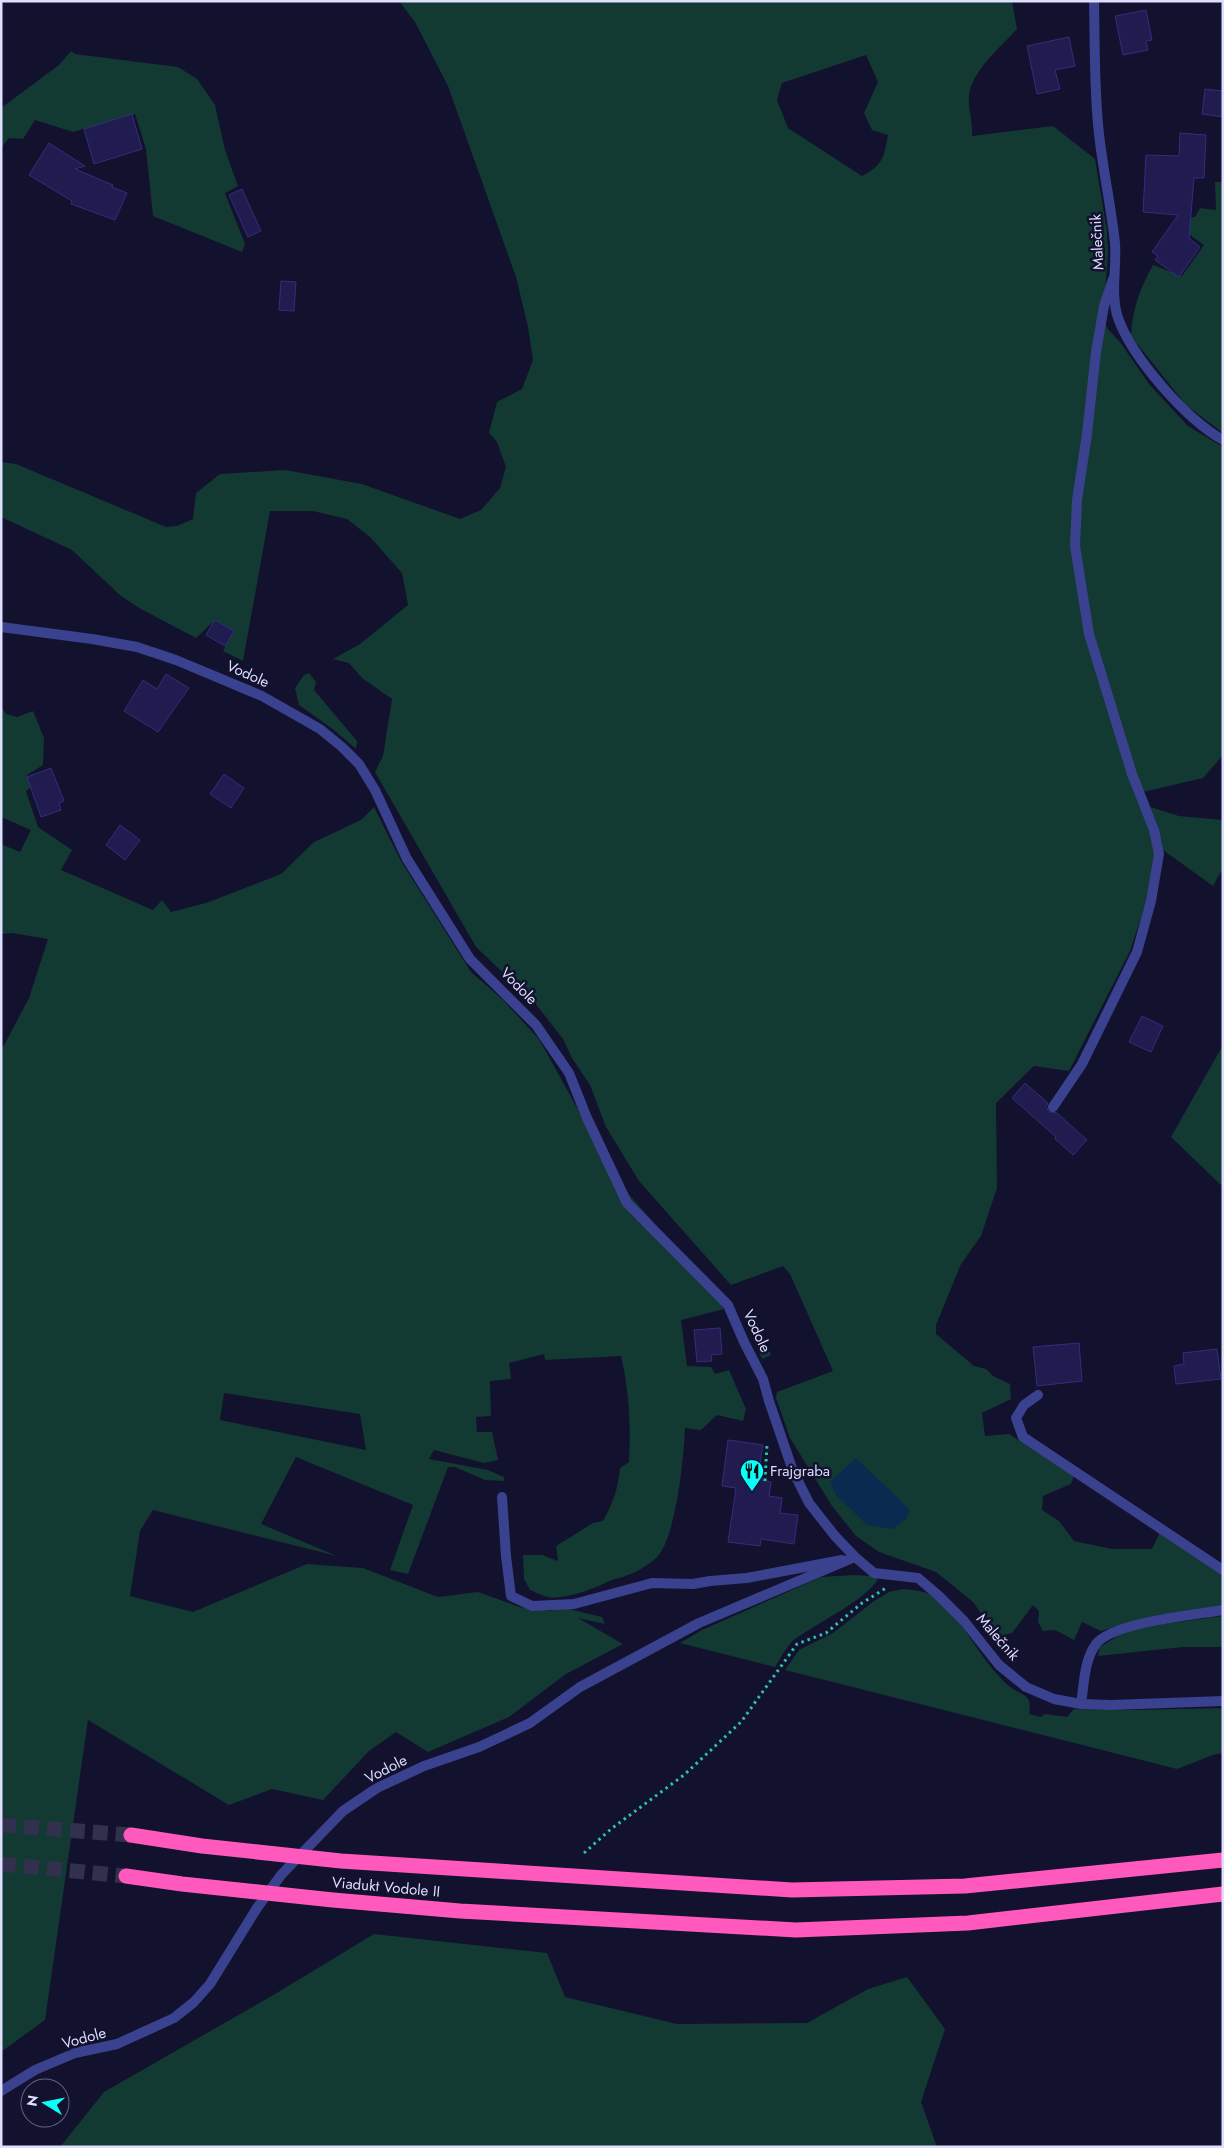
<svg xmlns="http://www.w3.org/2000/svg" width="1224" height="2148" font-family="Jost,sans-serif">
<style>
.green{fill:#133933;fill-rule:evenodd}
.water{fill:#082b4f}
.building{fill:#201c50;stroke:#332d7d}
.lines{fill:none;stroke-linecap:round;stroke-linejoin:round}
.motorway-tunnel{stroke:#31304d;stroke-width:15;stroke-dasharray:15 8;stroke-linecap:butt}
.path{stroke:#2bc6a9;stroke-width:3;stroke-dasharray:2.5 4;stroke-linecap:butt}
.service{stroke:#3a418f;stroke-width:10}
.minor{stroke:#3a418f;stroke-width:10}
.motorway{stroke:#ff59bd;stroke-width:15}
.labels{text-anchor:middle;stroke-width:5;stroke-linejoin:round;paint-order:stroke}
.street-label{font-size:15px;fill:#dedeff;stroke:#12112e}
.poi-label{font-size:15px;fill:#dedeff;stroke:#12112e;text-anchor:start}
</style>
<rect width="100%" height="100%" fill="#12112e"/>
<path class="green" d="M399,1h613l5,28c-17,19 -45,41 -48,67 -1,12 4,27 3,40l81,-10 42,33 12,72 1,21 -2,29 -5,30 6,17 13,14 29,42 39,42 35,21v308l-20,23 -60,14 12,57 -8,51 -17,51 -61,120 -35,-5 -38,37 1,85 -16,48 -20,28 -25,61v9l38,32 12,3 7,7 17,8 1,15 -29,14 3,23 24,-2 65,42 -3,8 -28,12 -1,14 17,11 15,20 38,8h40l8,-17 63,42v33l-88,14 -34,10 -19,-9 -8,18 -19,-10 -12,1 -5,-9 1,-11 -6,-6 -21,28 -14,4 -25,-35 -37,-30 -57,-20 -23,-16 -24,-30 -42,-68 -14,-40 1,-6 56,-21 -43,-97 -7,-8 -52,19 -92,-104 -33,-54 -16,-42 -18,-27 -9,-19 -28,-36 -59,-56 -101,-175 8,-16 9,-57 -30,-21 -13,-15 -16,-4 27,-15 48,-39 -6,-32 -32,-36 -23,-18 -34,-8h-43l-27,150 -20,-10 9,-18 -20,-10 -16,15 -55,-29 -20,-13 -49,-46 -71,-33v-55l15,2 150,63 11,-1 16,-7 3,-26 24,-19 65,-4 77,14 98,35 21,-9 19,-22 6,-21 -9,-25 -8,-9 8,-31 25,-13 11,-29 -5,-33 -12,-50 -68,-191 -33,-64zM866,55l12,27 -14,31 8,17 16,5c-4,22 -5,30 -26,41l-74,-48 -11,-28 5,-17z
M71,51l4,3 103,13 19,12 18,26 10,45 13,36 -13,7 20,51 -3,8 -89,-36 -7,-67 -11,-35 -62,18 -38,-12 -12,19 -14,-1 -8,10v-40l58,-43z
M1215,182h8v251l-37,-28 -55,-69c1,-26 9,-48 22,-71l29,11 22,-31 -25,-18 1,-8 15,-2 5,-9 16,2z
M309,673l7,9 -2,8 43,51 -1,8 -22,-19 -35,-25 -4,-17 9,-13z
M1,706l5,8 11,3 16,-6 11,27 -1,27 -16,10 4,12 -5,4 12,36 34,23 -11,20 92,40 9,-10 9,12 35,-9 75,-29 33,-32 47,-22 13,-13 27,54 70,111 31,27 37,40 79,143 94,107 12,20 -43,11 6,46 24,1 4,7 14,-4 17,39 -3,12 -26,-6 -16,15 -16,-2c-1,28 -9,110 -28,129 -7,7 -20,15 -29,18 -7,3 -14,4 -21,7 -13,7 -44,18 -59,15 -6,-1 -12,-5 -18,-7l-6,-11 -1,-24h19l16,6 -2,-15 37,-23 10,-2c10,-18 15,-32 17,-53l9,-6c2,-36 0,-72 -8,-106l-76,4 -1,-6 -35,9 2,16 -21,2 1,35 -15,1 1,15h15l6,28 -14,3 -50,-13 -5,9 59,11 16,7v4l-19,-1 -30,-13h-7l-40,107 -18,-4 23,-65 -117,-48 -35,67 76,32 -184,-46 -13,21 -10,65 63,16 114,-48 56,4 75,29 40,-5 45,16 31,3 -34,-9 49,7 33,8 3,7 -27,-6 45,26 -57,30 -57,43 -81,35 -32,-20 -27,19 -46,49 -51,-11 -43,16 -141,-85 -43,300 -44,32v-1001l28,-53 19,-59 -36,-6 -11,1v-90l19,8 11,-22 -30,-13zM224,1393l136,21 6,36 -146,-30z
M1150,807l29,9 44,4v48l-10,18 -50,-36 -7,-29z
M1223,1045v141h-1l-51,-49z
M754,1313l17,42 -9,4 -17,-42z
M854,1575l18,1 6,2c-7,19 -64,47 -83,61 -8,6 -14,19 -20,28l-95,-24 22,-13 119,-53z
M903,1589c11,1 24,2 33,9 27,22 40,54 63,78 4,5 9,10 14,13 14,8 19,7 16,25l12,3 4,-3 22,3 7,-8 58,1 91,-2v45l-10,2 -36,14 -392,-99 14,-20 34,-17 41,-32 15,-9z
M1223,1616v31h-40l-85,9 2,-9 21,-13 26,-8z
M374,1934l173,19 18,44 112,27 130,-1 61,-34 39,-12 38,52 -24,73 16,45h-877l44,-55 171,-98z"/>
<path class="water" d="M856,1458l53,51 -2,9 -15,11 -25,-4 -31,-30 -6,-13z"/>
<path class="building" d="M1146,10l6,30 -6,1 2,9 -25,5 -8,-39z
M1069,37l6,29 -20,4 5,19 -23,5 -10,-48z
M1205,89l18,2v26l-21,-3z
M132,114l10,35 -48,15 -10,-35z
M1180,133l26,2 -2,43h-10l-5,60 11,9 -21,30 -24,-17 3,-4 -6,-4 26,-37 -35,-3 3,-57 33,1z
M49,143l36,23 -10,3 38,16 -1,2 15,6 -12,27 -44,-16 1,-3 -43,-26z
M242,189l19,42 -13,6 -19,-42z
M281,281l15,1 -2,29 -15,-1z
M215,620l19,11 -9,15 -19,-11z
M166,674l23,14 -31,44 -34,-21 19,-31 14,9z
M51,768l13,33 -5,2 2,7 -20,7 -14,-40z
M224,774l20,14 -13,20 -21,-14z
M120,825l20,15 -15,20 -19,-15z
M1142,1016l21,10 -12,26 -22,-10z
M1025,1083l23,20 -2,4 3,5 8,1 30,27 -14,15 -18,-16 1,-2 -44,-39z
M720,1328l2,26 -11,1 1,6 -15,1 -3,-32z
M1079,1343l3,38 -45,5 -4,-39z
M1217,1349l4,30 -45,5 -2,-18 10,-2 -1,-11z
M728,1440l35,5 -3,19 3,5 -1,11 9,2 -2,14 13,2 -2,15 18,2 -4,29 -33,-5 -1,7 -32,-4 8,-54 -14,-2z"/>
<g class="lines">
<path class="motorway-tunnel" d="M1,1825l130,10
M1,1864l125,12"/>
<path class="path" d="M765,1481l2,-37
M584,1853l27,-24 73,-54 57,-53 56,-78 29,-11 36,-30 24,-15"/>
<path class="service" d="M1053,1107l29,-43 55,-112 14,-51 8,-47 -5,-24 -22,-56 -43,-140 -14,-88 2,-46 10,-66 9,-82 8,-46 9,-27
M1038,1395l-14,10 -8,13 7,19 200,133
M502,1497l4,59 5,40 21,10 42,-2 78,-21 41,1 17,-3 37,-3 95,-18
M1081,1704c3,-19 3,-44 15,-60 17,-22 99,-29 127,-34"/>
<path class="minor" d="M1094,1c1,45 0,89 5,133 4,36 12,72 16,109 2,25 -5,50 3,75 15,41 68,101 105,122
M1,627l91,12 45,8 39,13 86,36 58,33 22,18 17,17 16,26 32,69 63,100 66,66 33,48 18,45 40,85 101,102 16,37 19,37 6,22 24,70 16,32 26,33 20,21 19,16 44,5 20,17 26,26 35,44 27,22 28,12 27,5 30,1 112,-4
M1,2091l34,-21 40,-17 42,-9 57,-26 20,-16 16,-18 47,-76 24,-33 62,-64 34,-23 47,-22 55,-19 51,-24 50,-36 119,-64 156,-66"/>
<path class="motorway" d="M131,1835l71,11 139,15 451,29 173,-4 258,-26
M126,1876l56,8 151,16 127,11 336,19 172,-7 255,-29"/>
</g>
<defs>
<g id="restaurant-pin" transform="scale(1.25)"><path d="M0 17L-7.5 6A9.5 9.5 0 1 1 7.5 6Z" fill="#0afff9" stroke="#12112e"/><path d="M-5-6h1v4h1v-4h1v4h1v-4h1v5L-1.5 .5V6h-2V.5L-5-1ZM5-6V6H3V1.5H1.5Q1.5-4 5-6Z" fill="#111"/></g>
</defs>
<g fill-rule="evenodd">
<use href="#restaurant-pin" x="752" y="1471"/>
</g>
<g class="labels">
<g class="street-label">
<text transform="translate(1097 242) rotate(-93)" y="5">Malečnik</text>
<text transform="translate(248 674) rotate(24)" y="5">Vodole</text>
<text transform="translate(519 986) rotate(45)" y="5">Vodole</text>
<text transform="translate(757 1331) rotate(65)" y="5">Vodole</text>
<text transform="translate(998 1637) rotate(49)" y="5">Malečnik</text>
<text transform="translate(386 1769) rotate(-27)" y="5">Vodole</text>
<text transform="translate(386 1887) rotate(5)" y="5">Viadukt Vodole II</text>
<text transform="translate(84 2038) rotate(-15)" y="5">Vodole</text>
</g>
<g class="poi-label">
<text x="770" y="1476">Frajgraba</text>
</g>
</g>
<rect width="1224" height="2148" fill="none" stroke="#dedeff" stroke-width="5"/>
<g transform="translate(45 2103) rotate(280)"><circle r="24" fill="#12112e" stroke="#646382"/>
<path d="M0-4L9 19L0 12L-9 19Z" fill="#0afff9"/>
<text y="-8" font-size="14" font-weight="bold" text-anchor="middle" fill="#dedeff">N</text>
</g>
</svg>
